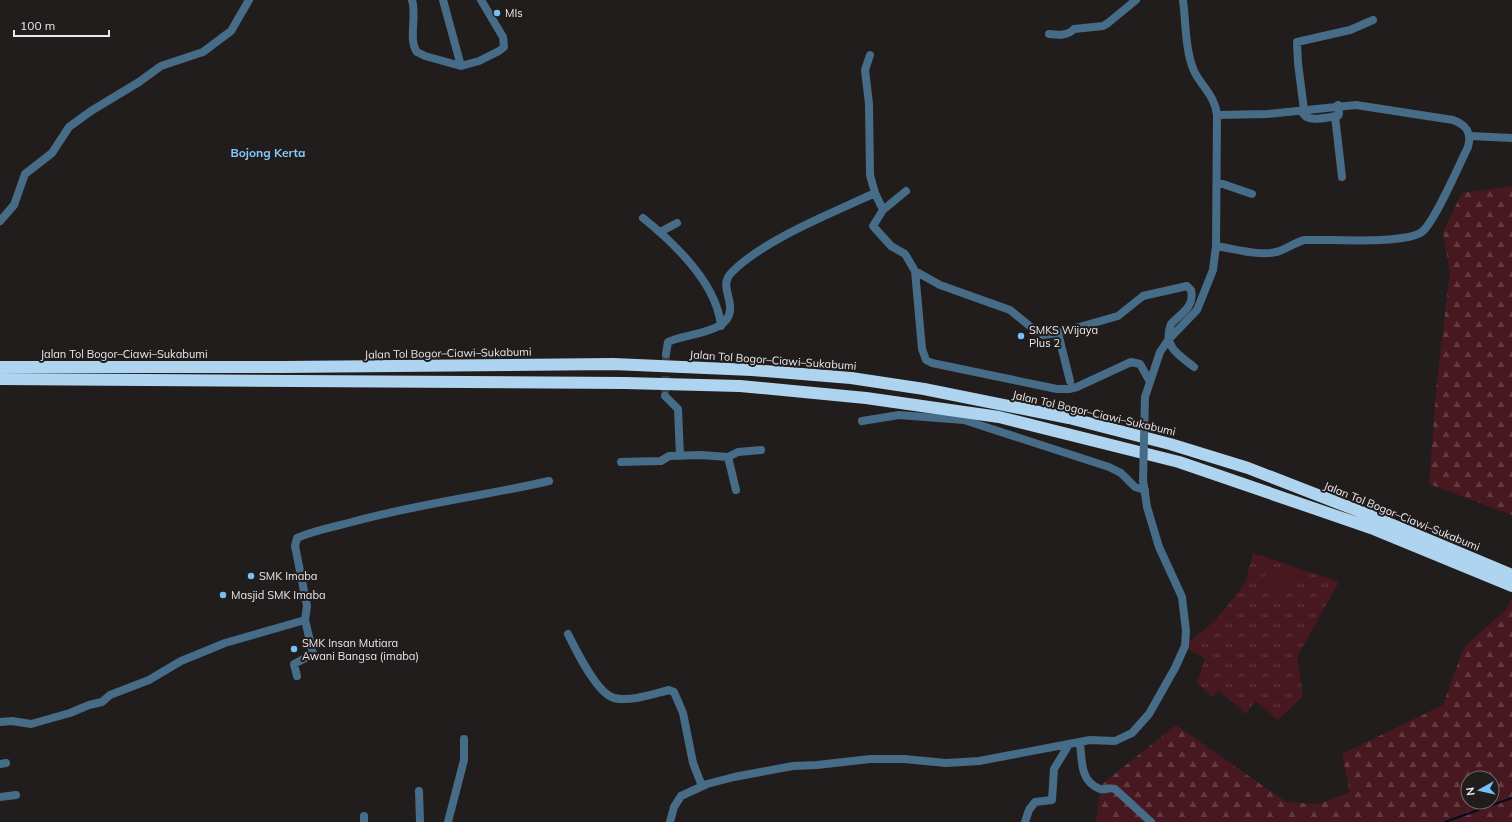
<svg xmlns="http://www.w3.org/2000/svg" width="1512" height="822" font-family="Mulish,sans-serif">
<style>
.grass{fill:url(#grass-tufts)}
.forest{fill:url(#forest-firs);fill-rule:evenodd}
.garden{fill:#471820}
.lines{fill:none;stroke-linecap:round;stroke-linejoin:round}
.stream{stroke:#000d1e;stroke-width:2}
.minor-tunnel{stroke:#403b3c;stroke-width:8;stroke-dasharray:8 4;stroke-linecap:butt}
.minor{stroke:#466c87;stroke-width:8}
.highway{stroke:#afd4ef;stroke-width:12}
.minor-bridge{stroke:#466c87;stroke-width:8}
.poi-dot{fill:#75c0f6;stroke:#221d1d;stroke-width:1.5}
.labels{text-anchor:middle;stroke-width:4;stroke-linejoin:round;paint-order:stroke}
.poi-label{font-size:11px;fill:#ece8e9;stroke:#221d1d;text-anchor:start}
.street-label{font-size:11px;fill:#ece8e9;stroke:#221d1d}
.neighbourhood-label{font-size:12px;font-weight:bold;fill:#84c9fb;stroke:#221d1d}
</style>
<defs>
<pattern id="grass-tufts" width="24" height="20" patternUnits="userSpaceOnUse"><rect width="24" height="20" fill="#471820"/><path d="M3 7l-1-3M5 7V3M7 7l1-3M15 17l-1-3M17 17v-4M19 17l1-3" fill="none" stroke="#623a40"/></pattern>
<pattern id="forest-firs" width="22" height="20" patternUnits="userSpaceOnUse"><rect width="22" height="20" fill="#471820"/><path d="M5 1l3.5 6h-7zM16 11l3.5 6h-7z" fill="#623a40"/></pattern>
</defs>
<rect width="100%" height="100%" fill="#221d1d"/>
<path class="grass" d="M1253,553l86,29 -42,75 6,39 -25,24 -23,-19 -9,13 -27,-23 -7,6 -15,-14 8,-25 -16,-8 1,-9 26,-21 29,-37z"/>
<path class="forest" d="M1512,186v329l-83,-31 8,-103 13,-109 -7,-40 19,-39z
M1512,597v225h-416l5,-37 75,-60 110,77 33,2 31,-12 -8,-38 101,-49 21,-58 43,-38zM1468,778h24v24h-24z"/>
<path class="garden" d="M1270,565l23,10 -8,21 -24,-10z"/>
<g class="lines">
<path class="stream" d="M1445,822l67,-24"/>
<path class="minor-tunnel" d="M665,396l1,-42"/>
<path class="minor" d="M412,0c5,15 -4,40 5,52l8,4 36,10 18,-5 20,-10 5,-4 -1,-10 -22,-37
M443,0l18,66
M1049,34c9,1 19,2 25,-5l29,-3 5,-3 28,-23
M870,55l-5,15 4,34 1,71 5,18 8,17 -10,16 18,20 14,8 10,17 7,78 4,11 6,3 125,26h12l8,-2 54,-25 9,2 9,16
M1304,110l-6,-47 -1,-21 53,-12 23,-10
M1302,111c4,13 24,6 36,5l1,-2 -1,-9
M1335,116l7,61
M1470,136l42,2
M1217,182l35,12
M883,210l23,-19
M643,218c31,25 74,66 78,108
M0,221l14,-16 11,-31 27,-21 17,-26 22,-16 48,-29 22,-16 42,-14 28,-21 18,-31
M660,232l17,-9
M1216,246c19,3 42,10 60,6 10,-2 18,-10 29,-12 23,-1 103,5 118,-9 13,-12 36,-66 45,-84 4,-15 -2,-22 -15,-27l-97,-15 -89,9 -50,1
M915,271l25,14 70,25 27,22 6,3 15,-2 60,-17 25,-20 44,-10 4,4c4,17 -10,23 -20,34 -9,22 8,31 23,43
M1058,333l12,48
M666,354l2,-12c18,-9 65,-8 62,-36 -1,-13 -9,-23 2,-34 33,-33 100,-59 143,-79
M665,396l13,13 2,47
M1145,397l15,-45 9,-13 28,-29 16,-40 3,-24 1,-131c-2,-19 -15,-28 -23,-44 -9,-21 -8,-48 -11,-71
M862,421l37,-6 65,5 145,47 12,6 14,14 10,3
M728,457l8,33
M621,462l40,-1 8,-5 32,-1 27,2 10,-5 23,-2
M568,634c8,16 29,60 46,64 17,4 39,-4 55,-8l5,2 9,21 10,50 9,23
M297,676l-3,-12 19,-10 -8,-34
M0,722l12,-1 19,3 39,-11 19,-8 13,-3 8,-7 39,-15 32,-19 44,-18 80,-23 2,-14 -12,-60 2,-8c18,-8 37,-11 55,-16 65,-18 132,-26 197,-41
M1080,743c2,17 0,39 20,46 6,1 10,-2 15,0l36,33
M0,764l6,-1
M419,791l1,31
M0,797l16,-2
M364,816v6
M448,822l16,-62v-21
M670,822l4,-15 7,-11 26,-12 27,-7 59,-11 24,-1 53,-6h34l42,4 33,-2 111,-21 25,1 17,-8 17,-19 26,-46 10,-22 1,-15 -4,-34 -23,-50 -12,-40 -4,-27
M1025,822l4,-12 6,-8 17,-2 2,-31 14,-23"/>
<path class="highway" d="M0,367h281l332,-3 139,6 99,8 73,11 145,29 101,26 78,24 121,47 143,60
M0,379l625,4 115,3 126,12 133,19 180,45 192,66 141,58"/>
<path class="minor-bridge" d="M1143,480l2,-83"/>
</g>
<g class="poi-dot">
<circle cx="497" cy="13" r="4"/>
<circle cx="1021" cy="336" r="4"/>
<circle cx="251" cy="576" r="4"/>
<circle cx="223" cy="595" r="4"/>
<circle cx="294" cy="649" r="4"/>
</g>
<g class="labels">
<g class="poi-label">
<text x="505" y="17">MIs</text>
<text x="1029" y="334">SMKS Wijaya<tspan x="1029" dy="13">Plus 2</tspan></text>
<text x="259" y="580">SMK Imaba</text>
<text x="231" y="599">Masjid SMK Imaba</text>
<text x="302" y="647">SMK Insan Mutiara<tspan x="302" dy="13">Awani Bangsa (imaba)</tspan></text>
</g>
<g class="street-label">
<text transform="translate(448 353) rotate(-1)" y="4">Jalan Tol Bogor–Ciawi–Sukabumi</text>
<text x="124" y="358">Jalan Tol Bogor–Ciawi–Sukabumi</text>
<text transform="translate(773 360) rotate(4)" y="4">Jalan Tol Bogor–Ciawi–Sukabumi</text>
<text transform="translate(1094 413) rotate(13)" y="4">Jalan Tol Bogor–Ciawi–Sukabumi</text>
<text transform="translate(1402 516) rotate(22)" y="4">Jalan Tol Bogor–Ciawi–Sukabumi</text>
</g>
<g class="neighbourhood-label">
<text x="268" y="157">Bojong Kerta</text>
</g>
</g>
<g transform="translate(1480 790) rotate(262)"><circle r="19" fill="#221d1d" stroke="#736e6f"/>
<path d="M0-3L7 15L0 10L-7 15Z" fill="#75c0f6"/>
<text y="-6" font-size="11" font-weight="bold" text-anchor="middle" fill="#ece8e9">N</text>
</g>
<path d="M14 30v6h95v-6" fill="none" stroke="#ece8e9" stroke-width="2"/>
<text x="20" y="30" font-size="12" fill="#ece8e9" stroke="#221d1d" stroke-width="3" paint-order="stroke">100 m</text>
</svg>
